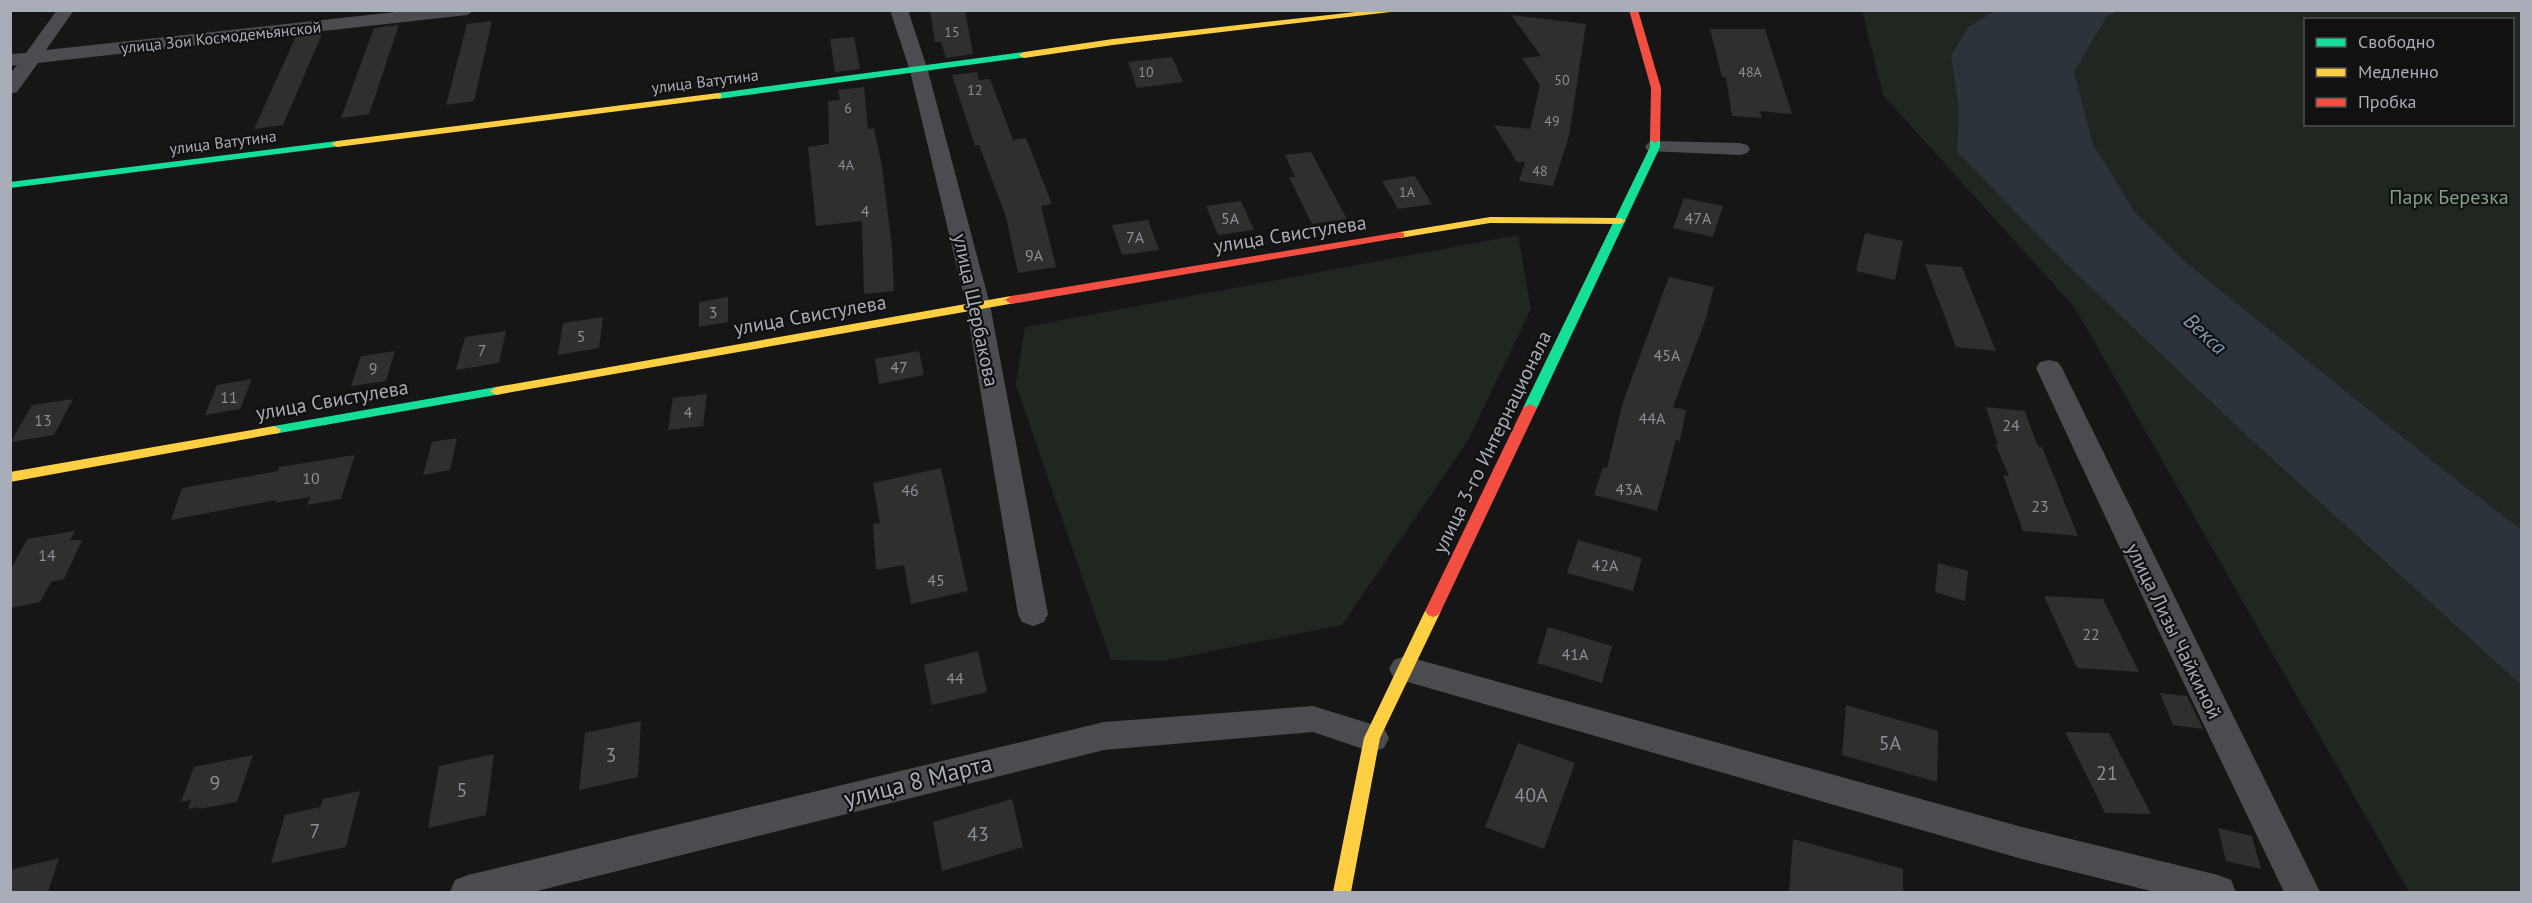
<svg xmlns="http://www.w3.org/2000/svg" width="2532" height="903" font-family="'PT Sans',sans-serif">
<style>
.green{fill:#202721;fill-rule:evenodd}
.water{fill:#2c333a}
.building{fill:#2f2f30}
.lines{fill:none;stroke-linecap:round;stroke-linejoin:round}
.street{fill:#4b4c4f;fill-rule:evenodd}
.fast{fill:#16e098;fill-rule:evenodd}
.slow{fill:#ffcf43;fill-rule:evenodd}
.jam{fill:#f24e42;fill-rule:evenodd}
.labels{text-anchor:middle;stroke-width:4.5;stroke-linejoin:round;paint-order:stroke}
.far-number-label{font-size:14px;fill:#8a8e95}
.far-street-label{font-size:16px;fill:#a8adb7;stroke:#111112}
.number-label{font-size:16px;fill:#8a8e95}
.park-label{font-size:20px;fill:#7fa281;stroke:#111112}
.street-label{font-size:20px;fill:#a8adb7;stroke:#111112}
.near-number-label{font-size:20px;fill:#8a8e95}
.water-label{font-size:21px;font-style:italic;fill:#809ab1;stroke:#111112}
.near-street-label{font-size:24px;fill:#a8adb7;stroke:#111112}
</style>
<rect width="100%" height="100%" fill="#161617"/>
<path class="green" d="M1862,11h132l-26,16 -16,29 7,53 -2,43 107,110 184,175 273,248v207h-112l-334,-584 -192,-213z
M2120,11h401v518l-67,-51 -265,-213 -54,-53 -42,-68 -19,-72 33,-56zM2306,20h206v104h-206z
M1518,235l13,74 -64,133 -125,183 -179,36 -52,-1 -95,-275 9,-58z"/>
<path class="water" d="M1994,11h126l-13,5 -33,56 19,72 42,68 54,53 265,213 67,51v156l-273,-248 -184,-175 -107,-110 2,-43 -8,-53 17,-29z"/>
<path class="building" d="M930,10h35l8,44 -27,4 -5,-16h-6z
M1511,15l75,9 -17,112 -16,50 -34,-5 6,-19h-8l-23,-37 36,4 10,-44 -18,-27 19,-2z
M492,21l-18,80 -28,4 21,-81z
M399,25l-30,89 -28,4 33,-90z
M1710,29h55l27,85 -32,-3 2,7 -30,-2 -6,-39h-4z
M322,34l-39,91 -29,4 42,-93z
M854,37l6,32 -25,3 -5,-33z
M1172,57l11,25 -46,6 -9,-26z
M977,72l2,8 11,-1 23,61 13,-2 26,66 -11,2 15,61 -38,6 -12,-56 -27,-72 -4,1 -23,-71z
M864,87l4,42 6,-1 8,39 10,80 2,44 -30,3 -2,-73 -46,5 -8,-79 21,-3 -1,-43 12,-1 -2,-10z
M1311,152l36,67 -35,5 -23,-47h6l-10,-22z
M1415,176l17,28 -34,5 -16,-28z
M1684,198l39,8 -10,31 -40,-9z
M1241,201l13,29 -36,5 -12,-29z
M1148,220l11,30 -37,5 -10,-30z
M1865,233l38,8 -8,39 -39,-9z
M1925,264l37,3 34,84 -40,-4z
M1669,277l45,10 -8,31 -33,89 13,3 -6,31 -4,-1 -19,71 -63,-16 9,-28 4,1 16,-66z
M728,297v25l-29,5v-25z
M603,317l-4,31 -41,7 5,-32z
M506,331l-7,32 -43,7 9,-33z
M395,351l-9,30 -35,5 10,-30z
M919,351l5,24 -45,9 -4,-25z
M252,379l-12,30 -35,6 12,-30z
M707,394l-4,32 -35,4 5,-32z
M73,399l-19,36 -43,7 21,-37z
M1986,407l39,4 13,36h4l36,89 -55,-5 -20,-56 6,1 -14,-32 3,1z
M457,438l-7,32 -27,5 9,-33z
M355,455l-14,44 -34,6 3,-8 -35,6 1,-3 -105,20 11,-32 96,-17 1,-4z
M941,468l27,123 -57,13 -7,-39 -28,5 -3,-46 7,-1 -7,-40z
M75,531l-5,9h12l-18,39 -13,3 -11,20 -30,6v-37l17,-32z
M1578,540l64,18 -9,33 -66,-18z
M1938,563l30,8 -3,30 -30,-9z
M2044,596l59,3 36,73 -62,-4z
M1548,627l64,19 -10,37 -65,-20z
M978,651l9,41 -55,13 -8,-40z
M2160,693l27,3 16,33 -30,-4z
M1846,705l92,26 -1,51 -95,-27z
M641,721l-3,56 -59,13 6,-57z
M2065,732l44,1 42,81 -46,-1z
M1518,743l57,20 -31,86 -59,-22z
M494,754l-8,61 -58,13 11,-62z
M253,755l-16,47 -39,7 1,-2 -11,2 3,-9 -10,2 13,-35z
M360,791l-14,56 -75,16 14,-48 35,-8 3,-8z
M1012,799l11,48 -81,24 -9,-49z
M2218,828l34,8 9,33 -35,-8z
M1793,839l110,30v23h-114z
M59,858l-11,34h-38v-22z"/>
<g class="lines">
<path class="street" d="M57,10h17l-28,40 368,-40h61l-8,5 -429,48 -21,29 -7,2v-20l7,-9 -7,1v-12l16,-1z
M890,10h18l20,61 62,234 58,309 -4,8 -11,4 -11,-4 -4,-8 -52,-309 -56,-234z
M1655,141l85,2 7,2 3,4 -3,4 -7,2 -92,-4 -3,-4 3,-4z
M2049,360l9,2 4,6 258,524h-36l-131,-273 -117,-251 4,-6z
M1405,656l617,171 196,48 13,5 5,12h-81l-133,-33 -628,-181 -5,-9 5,-9z
M1313,706l71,22 5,10 -5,10 -12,4 -59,-20 -209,18 -571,142h-83l5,-12 13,-5 636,-153z"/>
<path class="fast" d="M1024,52l3,1v4l-309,42 -5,-3 5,-3z
M1655,137l5,3v7l-123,261 -2,3h-10l-2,-3 127,-261v-7z
M337,141l5,3 -1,2 -331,42v-6z
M496,387l6,4 -1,3 -227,40 -7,-4 7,-4z"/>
<path class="slow" d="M1374,10h33l-294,35 -89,13 -5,-3 5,-3 89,-13z
M718,93l3,1v4l-384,49 -5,-3 5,-3z
M1490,217l130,1 6,3 -6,3 -130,-1 -90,15 -6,-3 6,-3z
M1011,296l4,1 2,3 -2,3 -519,92 -6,-4 6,-4z
M274,426l7,4 -2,3 -269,49v-10z
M1433,605l5,2 3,4 -61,127 -29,154h-18l31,-154 61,-127 3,-4z"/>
<path class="jam" d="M1629,10h9l23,78 -1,52 -5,3 -5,-3 1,-52z
M1400,232l4,1v4l-393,67 -6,-4 6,-4z
M1530,404l7,4 -96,203 -3,4 -5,2 -5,-2 -3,-4 98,-203z"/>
</g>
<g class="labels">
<g class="far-number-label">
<text x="952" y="37">15</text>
<text x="1146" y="77">10</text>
<text x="1750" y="77">48А</text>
<text x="1562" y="85">50</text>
<text x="975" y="95">12</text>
<text x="848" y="113">6</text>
<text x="1552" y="126">49</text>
<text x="846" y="170">4А</text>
<text x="1540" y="176">48</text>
<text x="1407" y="197">1А</text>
</g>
<g class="far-street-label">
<text transform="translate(221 37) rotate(-6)" y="6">улица Зои Космодемьянской</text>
<text transform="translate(705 81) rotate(-7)" y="6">улица Ватутина</text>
<text transform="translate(223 142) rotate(-7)" y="6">улица Ватутина</text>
</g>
<g class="number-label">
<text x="865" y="217">4</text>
<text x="1230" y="224">5А</text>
<text x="1698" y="224">47А</text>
<text x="1135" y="243">7А</text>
<text x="1034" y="261">9А</text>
<text x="713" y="318">3</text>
<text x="581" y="342">5</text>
<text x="482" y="356">7</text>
<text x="1667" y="361">45А</text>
<text x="899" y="373">47</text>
<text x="373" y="374">9</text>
<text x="229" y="403">11</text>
<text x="688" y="418">4</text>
<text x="1652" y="424">44А</text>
<text x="43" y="426">13</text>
<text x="2011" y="431">24</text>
<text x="311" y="484">10</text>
<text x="1629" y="495">43А</text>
<text x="910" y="496">46</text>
<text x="2040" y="512">23</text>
<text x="47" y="561">14</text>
<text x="1605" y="571">42А</text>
<text x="936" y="586">45</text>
<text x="2091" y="640">22</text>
<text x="1575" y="660">41А</text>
<text x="955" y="684">44</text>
</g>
<g class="park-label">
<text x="2449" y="204">Парк Березка</text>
</g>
<g class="street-label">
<text transform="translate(1290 234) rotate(-9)" y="7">улица Свистулева</text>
<text transform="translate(976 310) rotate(78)" y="7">улица Щербакова</text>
<text transform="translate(810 315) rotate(-10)" y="7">улица Свистулева</text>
<text transform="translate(332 400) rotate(-10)" y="7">улица Свистулева</text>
<text transform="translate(1492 442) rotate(-64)" y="7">улица 3-го Интернационала</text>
<text transform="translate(2174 631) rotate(64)" y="7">улица Лизы Чайкиной</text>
</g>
<g class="near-number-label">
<text x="1890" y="750">5А</text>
<text x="611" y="762">3</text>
<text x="2107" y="780">21</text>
<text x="215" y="790">9</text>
<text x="462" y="797">5</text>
<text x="1531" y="802">40А</text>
<text x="315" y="838">7</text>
<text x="978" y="841">43</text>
</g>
<g class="water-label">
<text transform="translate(2205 334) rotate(43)" y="7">Векса</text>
</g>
<g class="near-street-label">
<text transform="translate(918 781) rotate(-14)" y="8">улица 8 Марта</text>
</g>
</g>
<rect width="2532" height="903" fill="none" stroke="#a8adb7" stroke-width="24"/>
<rect x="2304" y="18" width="210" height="108" fill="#111112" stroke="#4d4f54" stroke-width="1.5"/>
<rect x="2316" y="38" width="30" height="9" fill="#16e098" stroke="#4d4f54" stroke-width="1.5"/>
<text x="2358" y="48" font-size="18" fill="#a8adb7">Свободно</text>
<rect x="2316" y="68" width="30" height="9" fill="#ffcf43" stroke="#4d4f54" stroke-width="1.5"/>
<text x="2358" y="78" font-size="18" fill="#a8adb7">Медленно</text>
<rect x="2316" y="98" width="30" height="9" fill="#f24e42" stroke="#4d4f54" stroke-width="1.5"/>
<text x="2358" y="108" font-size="18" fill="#a8adb7">Пробка</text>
</svg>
